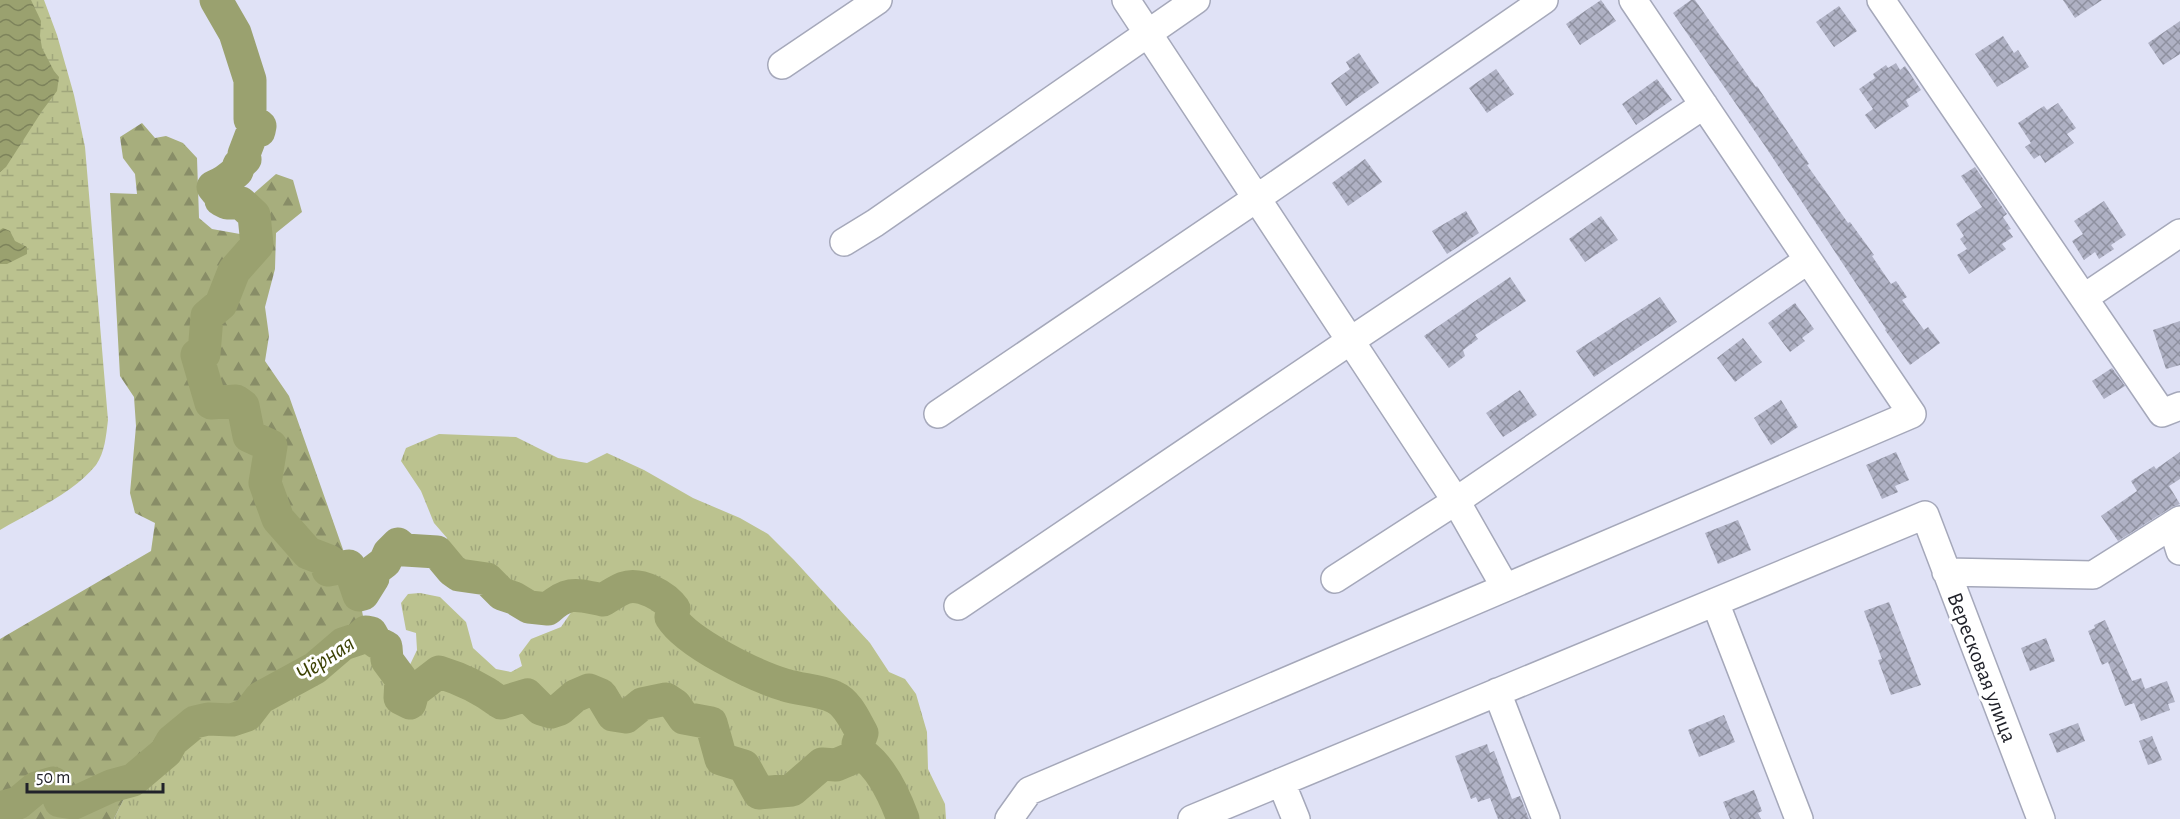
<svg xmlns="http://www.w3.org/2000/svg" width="2180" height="819" font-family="'Alegreya Sans',sans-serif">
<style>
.grass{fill:url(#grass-tufts)}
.forest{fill:url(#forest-firs)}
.wetland{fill:url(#wetland-marsh)}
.water{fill:url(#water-waves)}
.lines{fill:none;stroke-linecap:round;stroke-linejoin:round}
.river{stroke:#9aa16f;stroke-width:33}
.building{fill:url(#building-cross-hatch)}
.minor-casing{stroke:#a5a8ba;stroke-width:30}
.minor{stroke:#fff;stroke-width:27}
.labels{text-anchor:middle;stroke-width:6;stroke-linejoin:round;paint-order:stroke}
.street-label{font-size:22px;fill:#21222a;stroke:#fff}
.water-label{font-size:24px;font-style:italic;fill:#3c4103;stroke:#fff}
</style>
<defs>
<pattern id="grass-tufts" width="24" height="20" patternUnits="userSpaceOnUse" patternTransform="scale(1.5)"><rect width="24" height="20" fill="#bbc28f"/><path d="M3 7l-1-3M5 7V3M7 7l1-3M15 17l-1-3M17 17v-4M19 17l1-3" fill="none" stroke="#a0a67c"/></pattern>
<pattern id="forest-firs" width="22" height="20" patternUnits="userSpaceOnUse" patternTransform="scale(1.5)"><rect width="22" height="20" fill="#a7ae7d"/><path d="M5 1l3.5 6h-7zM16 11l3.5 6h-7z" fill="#888d67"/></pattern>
<pattern id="wetland-marsh" width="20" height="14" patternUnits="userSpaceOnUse" patternTransform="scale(1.5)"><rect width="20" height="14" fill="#bbc28f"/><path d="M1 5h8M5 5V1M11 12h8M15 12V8" fill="none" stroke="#a0a67c"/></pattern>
<pattern id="water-waves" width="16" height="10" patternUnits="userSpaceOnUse" patternTransform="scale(1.5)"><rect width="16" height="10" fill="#9aa16f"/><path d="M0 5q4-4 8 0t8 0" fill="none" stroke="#7d835b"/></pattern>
<pattern id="building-cross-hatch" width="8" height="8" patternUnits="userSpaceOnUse" patternTransform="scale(1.5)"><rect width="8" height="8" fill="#afb1c4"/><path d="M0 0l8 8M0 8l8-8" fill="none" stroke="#8e909f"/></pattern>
</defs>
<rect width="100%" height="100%" fill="#e0e2f6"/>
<path class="grass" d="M439,434l77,3 42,21 29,5 20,-10 37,17 49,28 47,20 28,16 26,26 76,83 19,29 16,7 11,15 11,38 1,37 17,35 1,15h-832l19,-39 33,-28 6,-11 23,-19 13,-3 24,1 15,-5 13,-17 13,-6 62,-40c9,-9 21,-11 31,-20l5,1 5,9 10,5 1,13 14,19 -1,19 10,5 3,-11 -6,-21 10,-21 -1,-17 -10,-3 -5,-27 7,-9 12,-1 20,4 26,25 7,26 23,21 15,3 11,-6 -3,-11 12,-16 30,-12 11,-16 9,-5h15l6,-5c-23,-9 -35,-10 -54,8l-19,-2 -15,-9 -12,-4 -15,-15 -28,-4 -7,-5 -5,-32 -13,-15 -13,-32 -20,-30 5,-13z"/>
<path class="forest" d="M142,123l13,15 11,-2 17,7 14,15 2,60 13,11 28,5 14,-19 -2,-20 24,-21 17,6 9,32 -26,21 -1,36 -10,38 4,29 -4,25 24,35 70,199 7,37 -8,7 -15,5 -28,24 -55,30 -13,17 -15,5 -24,-1 -13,3 -23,19 -6,11 -33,28 -19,39h-114v-180l151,-88 4,-28 -20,-10 -5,-20 6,-67 -2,-29 -14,-21 -10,-183 27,1 -2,-20 -12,-16 -3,-21z"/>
<path class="wetland" d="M0,0h44l13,35 17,60 11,52 23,273c-2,16 -3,32 -12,45 -21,27 -67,48 -96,65z"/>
<path class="water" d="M0,0h31l10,21 -1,15 2,12 12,23 5,6 -2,14 -15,20 -36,56 -6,5z
M3,228l7,3 5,10 12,6v7l-20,10h-7v-34z"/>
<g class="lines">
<path class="river" d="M216,0l19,33 15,47v39l10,7 -1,5 -7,2 -8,21 1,5 -6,6 -2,6c-6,6 -16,13 -24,16l4,5 4,2v6l6,3h14l13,12 3,30 -23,26 -13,33 -14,12 -3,38 -7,1 14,48 25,-2 7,5 6,30 22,10 -6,37 13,36 30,34 21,8 -1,9 21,-4 10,29 4,-1 10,-16 -1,-6 13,-10 4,-9 9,-9 7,6 32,2 15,18 7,5 28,4 15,15 12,4 15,9 19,2c21,-19 29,-14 55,-9 6,-4 14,-9 21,-12 16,-6 41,8 50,21l-3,8c16,26 84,59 114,68 15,5 34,5 49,12 14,6 21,24 28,36l-4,11 4,10
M0,811l3,-4 15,-4 18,-15 17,-5 7,18 14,2 37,-17 22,-6 33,-28 6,-11 23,-19 13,-3 24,1 15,-5 13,-17 55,-30 28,-24 15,-5 8,-7 5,1 5,9 10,5 1,13 14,19 -1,19 10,5 3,-11 26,-20c23,7 42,16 62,31l26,-8 14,14 10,3 9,-3 15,-13 14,-6 12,5 12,20 13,2 16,-13 24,-5 9,6 9,13 27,5 10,36 23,7 15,27 33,-3 30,-26 14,1 26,-11c20,14 33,43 41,65"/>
</g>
<path class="building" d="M1601,0l15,21 -36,24 -14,-21z
M1691,0h4l61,87 1,-1 52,78 -2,1 41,58 2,-1 24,33 -2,1 19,28 5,-3 11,16 -5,3 22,30 4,-3 12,16 -30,22 -25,-35 1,-1 -121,-183 -92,-133z
M2063,0h39l-27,18z
M1839,6l18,25 -23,16 -18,-25z
M2180,21v33l-17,11 -15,-22z
M2003,36l11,17 4,-3 11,17 -32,20 -22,-33z
M1359,53l20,30 -33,23 -15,-23 19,-14 -4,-7z
M1896,63l4,7 5,-4 16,24 -15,10 3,6 -34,23 -10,-14 8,-6 -14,-20 16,-11 -2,-4 13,-9 2,3z
M1496,69l18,25 -27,19 -18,-25z
M1657,79l15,21 -36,25 -14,-21z
M2058,103l18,25 -9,6 7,9 -29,20 -5,-8 -6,4 -9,-12 6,-4 -13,-20 26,-17 3,4z
M1365,159l17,23 -34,24 -16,-23z
M1975,167l32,47 -4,3 8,12 -3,1 5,7 -11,7 4,5 -37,25 -12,-19 10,-6 -7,-10 4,-3 -8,-12 26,-17 -21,-31z
M2104,201l22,34 -15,10 3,4 -15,10 -4,-7 -11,8 -12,-19 11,-7 -9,-13z
M1466,211l13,22 -32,21 -15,-23z
M1601,216l17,24 -33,22 -16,-23z
M1510,277l16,24 -51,34 3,4 -15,11 2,6 -16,12 -25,-32z
M1660,297l17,25 -83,55 -18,-26z
M1795,303l19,26 -12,9 3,3 -15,11 -22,-29z
M2180,321v44l-14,4 -13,-39z
M1743,338l19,24 -27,20 -18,-24z
M2112,368l13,18 -21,13 -12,-18z
M1520,390l17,25 -34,22 -17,-24z
M1781,400l17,27 -27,18 -17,-27z
M1896,452l13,28 -14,6 3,6 -16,7 -16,-34z
M2180,452v27l-11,7 11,18 -8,3 -54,34 -17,-25 36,-25 -6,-10 23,-15 2,3z
M1738,520l13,30 -33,14 -13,-31z
M1889,602l32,83 -30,10 -13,-35 4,-1 -18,-48z
M2105,620l27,61 9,-3 4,11 22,-8 8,21 -7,2 2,6 -29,11 -7,-18 -9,3 -17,-44 -6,3 -14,-34 7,-3 -1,-3z
M2046,638l9,23 -25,10 -9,-23z
M1724,715l11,27 -36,15 -11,-27z
M2078,723l7,18 -28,12 -8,-19z
M2152,736l10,24 -14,5 -9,-24z
M1487,744l3,9 4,-2 18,48 8,-3 9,23h-31l-8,-21 -12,4 -2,-5 -5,2 -16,-43z
M1754,790l8,21 -4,2 3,6h-31l-7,-17z"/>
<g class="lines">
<g class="minor-casing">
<path id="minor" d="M1126,0l330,501 49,86
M1881,0l281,413 18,-7
M782,65l96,-65
M844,242l31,-19 321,-223
M2085,297l95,-64
M938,414l319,-216 287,-198
M2172,525l8,26
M1946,572l147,3 87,-55
M1335,579l121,-78 352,-241
M1715,602l84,217
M958,606l392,-265 354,-236
M1497,692l49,127
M1281,782l15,37
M1009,819l20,-28 883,-377 -279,-414
M1192,819l733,-304 116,304"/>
</g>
<use href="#minor" class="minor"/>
</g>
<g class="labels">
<g class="street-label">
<text transform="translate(1983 667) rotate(69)" y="8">Вересковая улица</text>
</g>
<g class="water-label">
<text transform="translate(325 658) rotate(-33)" y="8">Чёрная</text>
</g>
</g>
<path d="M27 783v9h136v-9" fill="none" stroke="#21222a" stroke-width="3"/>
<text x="36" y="783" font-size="18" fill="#21222a" stroke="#ffffff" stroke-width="4.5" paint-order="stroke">50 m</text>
</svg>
